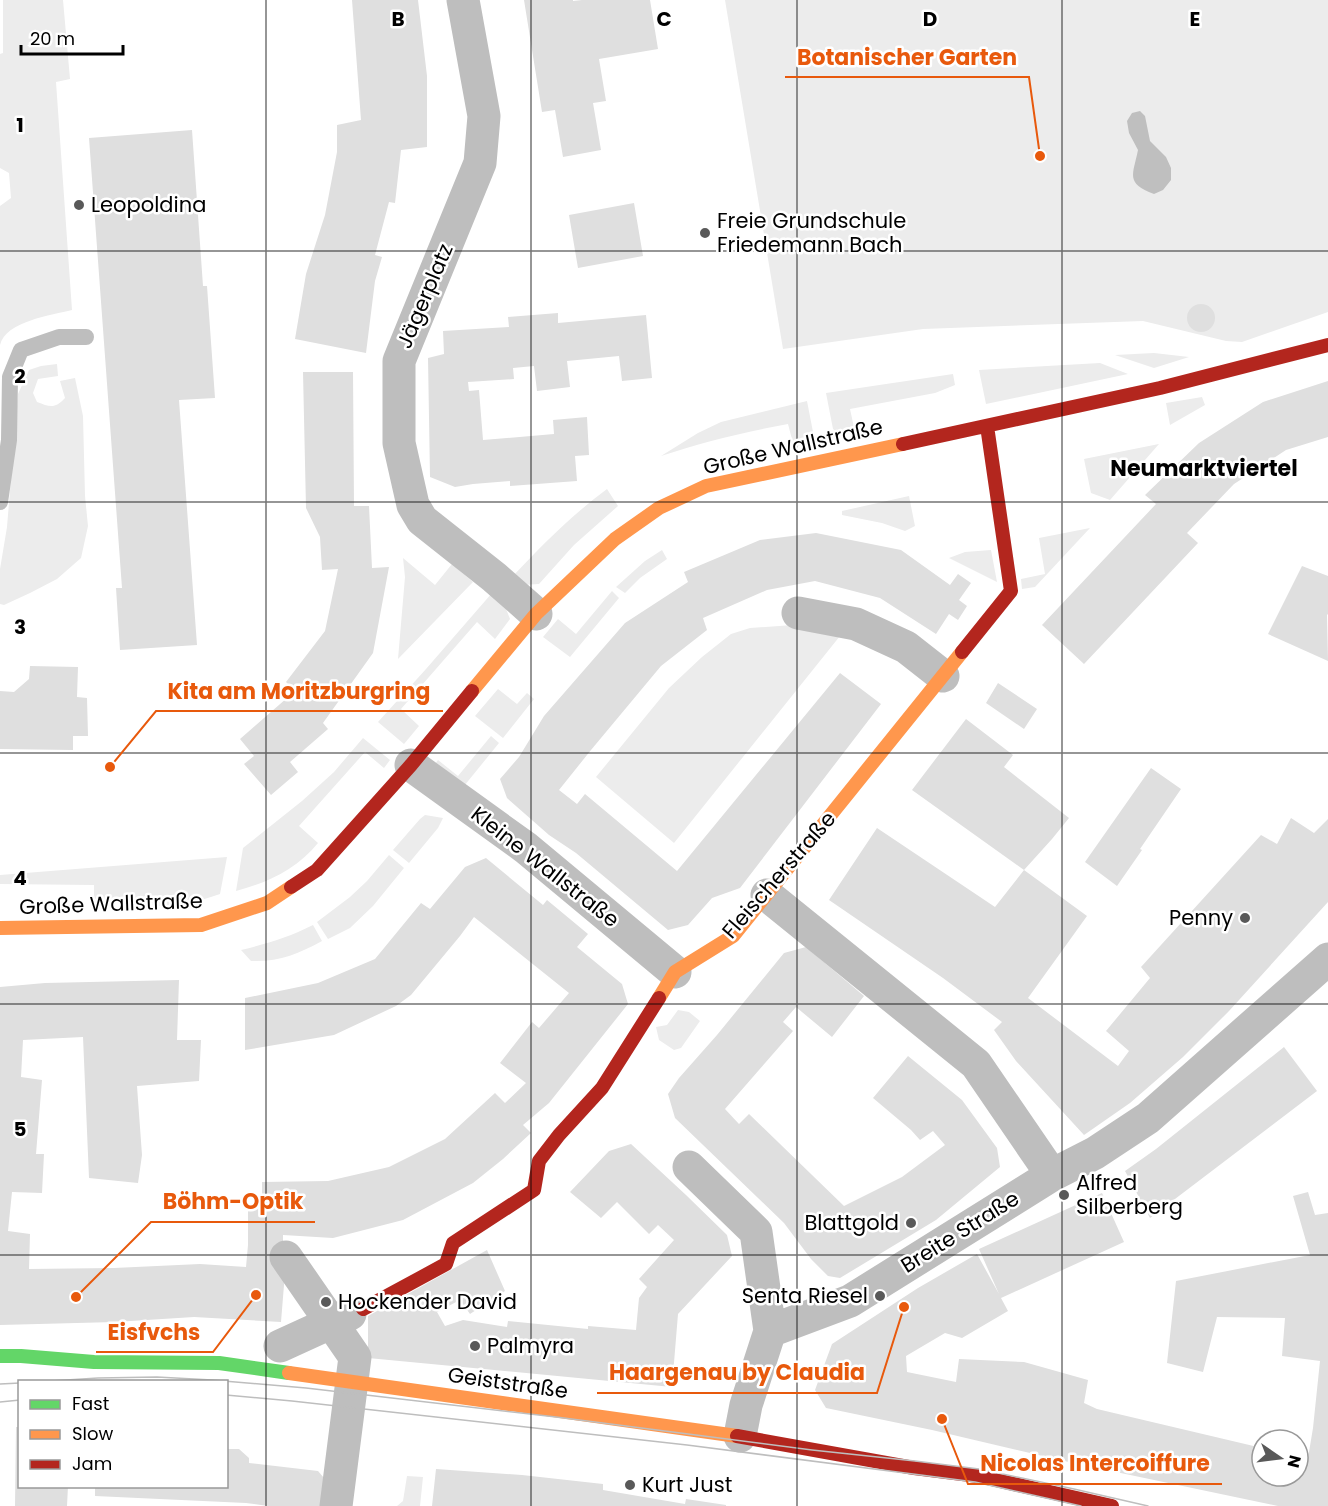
<svg xmlns="http://www.w3.org/2000/svg" width="1328" height="1506" font-family="Poppins,sans-serif">
<style>
.green{fill:#ececec}
.water{fill:#bfbfbf}
.building{fill:#dfdfdf}
.lines{fill:none;stroke-linecap:round;stroke-linejoin:round}
.lane{stroke:#bebebe;stroke-width:16}
.street{stroke:#bebebe;stroke-width:33}
.fast{stroke:#63d668;stroke-width:14}
.slow{stroke:#ff974d;stroke-width:14}
.jam{stroke:#b3261e;stroke-width:14}
.tram{stroke:#bebebe;stroke-width:1.5}
.grid{fill:none;stroke:#000;stroke-width:1.5;stroke-opacity:0.55}
.poi-dot{fill:#595959;stroke:#fff;stroke-width:2}
.labels{text-anchor:middle;stroke-width:5;stroke-linejoin:round;paint-order:stroke}
.poi-label{font-size:21px;fill:#000;stroke:#fff;text-anchor:start}
.street-label{font-size:21px;fill:#000;stroke:#fff}
.neighbourhood-label{font-size:22px;font-weight:bold;fill:#000;stroke:#fff}
.grid-label{font-size:20px;text-anchor:middle;font-weight:bold;fill:#000;stroke:#fff;stroke-width:5;stroke-linejoin:round;paint-order:stroke}
.leader{fill:none;stroke:#e8590c;stroke-width:2}
.callout-dot{fill:#e8590c;stroke:#fff;stroke-width:2}
.callout-label{font-size:22px;text-anchor:middle;font-weight:bold;fill:#e8590c;stroke:#fff;stroke-width:5;stroke-linejoin:round;paint-order:stroke}
</style>
<rect width="100%" height="100%" fill="#fff"/>
<path class="green" d="M3,0h60l7,79 -14,3 16,228c-20,5 -66,11 -72,35v-139l11,-8 -2,-25 -9,-5v-114l3,-1z
M725,0h603v312l-86,30 -16,-1 -83,-20 -220,8 -140,20z
M1154,353l35,4 -35,11 -39,-13z
M1100,363l28,11 -142,30 -7,-34z
M57,364l1,12 -20,3 -5,14 4,9c13,5 18,7 28,-4l-5,-17 15,-3 8,38 2,80 3,30 -7,32 -24,21 -27,14 -26,12 -4,-1v-35l7,-42 11,-133 11,-24 12,-4z
M953,374l2,11 -20,8 -85,16 5,23 -14,3 -8,-6 -7,-36z
M1202,397l3,8 -35,20 -4,-22z
M807,401l6,31 -6,11 -13,4 -6,-23c-44,8 -85,18 -127,32l37,-23 23,-11z
M1159,444l-49,56 -19,-7 -7,-34z
M607,489l11,17 -44,39 -35,39 -17,1 -10,-8c30,-32 60,-62 95,-88z
M909,496l6,30 -10,5 -23,-8 -40,-8v-4z
M1090,528l-55,59 -13,2 -1,-10 24,-5 -6,-36z
M662,550l5,9 -27,19 -15,15 -9,-6 29,-26z
M991,550l6,32 -48,-24 16,-6z
M403,558l32,27 17,-21 21,18 -75,77 7,-82z
M612,591l7,7 -49,59 -27,-20 15,-18 18,15z
M492,593l11,8 7,18 -15,20 -18,-17 -76,87 18,17 -15,18 -26,-22 48,-53z
M793,625l51,6 -170,212 -78,-66 73,-89 33,-31 29,-23 19,-6z
M498,689l19,15 10,-11 7,6 -31,39 -28,-22z
M491,736l8,7 -39,48 -25,-27 3,-4 20,16z
M363,738l27,22 -6,8 -19,-16 -66,74 19,17c-21,26 -51,40 -82,48l7,-43 59,-47 32,-29z
M425,815l18,3 -5,10 -29,35 -16,-13 27,-31z
M389,855l15,13 -31,38 -23,22 -22,11 -11,-17 33,-25 17,-16z
M227,857l-7,37c-12,4 -24,8 -37,10 -29,5 -60,-1 -89,-5v-14l-94,-1v-9z
M313,925l9,16c-24,13 -43,21 -71,20l-10,-11c28,-7 46,-12 72,-25z
M678,1010l11,2 11,9 -19,27 -7,2 -15,-10 -3,-13 11,-2z
M407,1476l16,1 -3,29h-23l6,-5z"/>
<path class="water" d="M1140,111l5,5 5,25 16,16 5,11v12l-8,10 -9,4c-29,-11 -21,-19 -16,-44l-9,-17 -2,-12 5,-8z"/>
<path class="building" d="M352,0h66l9,76v71l-26,3 -6,53 -6,-1 -14,53 7,2 -7,24 -9,72 -71,-14 11,-65 19,-59 12,-63v-27l24,-5z
M524,0h49v1l9,-1h68l8,49 -59,10 7,42 -13,2 8,47 -38,7 -8,-47 -13,2z
M192,130l11,156h4l8,112 -36,2 18,245 -77,5 -4,-62h6l-33,-450z
M634,203l9,53 -65,12 -9,-53z
M1187 318a14 14 0 1 1 28 0a14 14 0 1 1-28 0Z
M558,313v10l88,-8 6,63 -30,3 -3,-25 -52,5 3,26 -33,4 -3,-25 -21,2 1,11 -46,3 1,9 10,-1 4,50 71,-6 -1,-14 34,-3 2,38 -14,1 2,25 -67,5v-5l-37,3 -18,3 -25,-10 -2,-119 16,-4 -1,-23 66,-4 -1,-10z
M303,372h50l1,134h15l3,62 17,-1 -16,86 -50,70 5,6 -38,33 8,10 -27,23 -27,-31 10,-8 -14,-17 55,-48 -9,-9 39,-51 13,-62 -16,1 -2,-33 -14,-29z
M1328,381v56l-42,13 -52,34 -47,49 11,10 -114,121 -42,-39 114,-121 -11,-9 54,-52 64,-41z
M816,533l85,17 49,35 8,-11 13,9 -12,17 8,6 -9,14 -9,-6 -13,20 -56,-36 -65,-17 -48,9 -64,28 4,12 -46,36 -70,84 -32,40 18,14 8,-10 92,77 163,-198 41,31 -141,184 -28,10 -24,27 -20,5 -92,-77 -27,-18 -42,-37 -7,-19 19,-22 25,-41 81,-93 63,-41 -4,-10 76,-32z
M1302,566l26,10v38l-1,1 1,46 -60,-27z
M30,666l48,1 -1,30 10,1 1,38h-15v14l-73,-1v-58l14,1 15,-13z
M998,683l39,26 -13,20 -38,-26z
M966,719l47,36 -9,12 65,51 -17,21 -28,31 -112,-80z
M1151,768l30,21 -41,60 2,1 -25,36 -32,-24z
M1291,818l23,15 14,-14v83l-99,109 -46,46 -53,46 -46,32 -68,-74 -22,-31 8,-8 -59,-44 -114,-78 48,-72 118,79 29,-37 63,46 -59,82 90,68 11,-15 -23,-20 44,-53 -9,-11 120,-132 16,9z
M486,858l57,47 4,-5 41,34 -11,13 45,37 6,20 -79,99 -26,22 8,8 -28,26 -30,24 -70,37 -70,18 -50,-3v13h4l-6,74 -87,-5 -79,5 -115,3v-338l45,-4 134,-3 -2,60h24l-2,41 -62,5 5,69 -4,28 -49,-5 -6,-141 -60,3 -2,37 21,3 -6,74h8l-2,39 -30,-1 -4,39 22,3 -1,35 85,-1 86,-4 46,3 2,-22v-39h14v-24l66,-1 61,-14 56,-28 50,-46 10,10 21,-20 -26,-20 32,-41 7,6 30,-35 -95,-76 -14,19 -49,59 -15,11 -62,29 -89,15v-52l73,-15 57,-24 46,-56 9,6 35,-42z
M806,947l58,49 -32,41 -36,-30 -13,15 10,9 -68,78 14,15 10,-10 95,92 58,-29 43,-32 -12,-14 -13,9 -9,-10 -38,-32 35,-42 54,44 35,48 3,19 -64,53 -96,58 -12,-2 -17,-17 -27,-36 -109,-105 -7,-24 11,-16 38,-43 67,-82z
M1284,1047l33,44 -167,127 -25,-47 31,-22z
M631,1144l55,51 41,40 5,21 -54,58 -6,73 -304,-29v-42l119,-66 18,41 -35,23 -10,-14 -23,12 8,14 18,-6 44,7 1,-6 80,8v-3l48,4 3,-32 8,-11 -8,-8 35,-39 -16,-15 -9,9 -32,-32 -16,16 -31,-26 39,-41z
M1308,1192l7,23 13,-2v293h-50l-205,-43 -141,-33 -106,-22 -11,-18 17,-46 86,-56 59,-34 22,40 -20,-45 123,-56 22,49 -123,56 7,13 -46,27 -17,-5 -39,23 1,16 49,10 3,-23 65,3 64,18 -4,23 13,6 165,39v28h36v-20l10,2 5,-30 7,-67 -38,-5 3,-38 -68,-1 -14,55 -36,-9 9,-82 134,-26 -17,-59z
M16,1427h4v59h48l-1,20h-52z
M226,1449h13l10,9v5l69,8 6,7 -3,28h-53l-22,-3 -151,-7v-10h131z
M436,1469l86,6 81,9v6l82,14 1,-5 40,6v1h-294z"/>
<g class="lines">
<path class="lane" d="M0,502l9,-62 1,-63 11,-27 38,-13h27"/>
<path class="street" d="M463,0l21,116 -4,47 -81,198v82l14,62 9,15 72,57 42,37
M798,613l58,11 50,23 37,29
M411,765l115,83 149,124
M767,895l209,169 76,111
M689,1167l67,65 14,99 -24,74 -6,31
M286,1257l69,100 -19,149
M770,1331l80,-30 202,-126 43,-22 53,-35 180,-159
M280,1346l70,-32"/>
<path class="fast" d="M0,1356h21l73,6 125,1 70,10"/>
<path class="slow" d="M472,691l64,-77 79,-75 44,-31 47,-22 197,-42
M0,928l201,-3 66,-22 24,-16
M659,998l16,-26 58,-36 229,-284
M289,1373l448,63"/>
<path class="jam" d="M903,444l257,-56 168,-43
M962,652l49,-61 -24,-165
M291,887l26,-17 94,-105 61,-74
M363,1309l83,-45 7,-21 81,-53 5,-29 20,-26 43,-47 57,-90
M737,1436l177,32 64,8 134,30"/>
<path class="tram" d="M35,1382l63,-4 59,-1 55,3 94,8 250,29 256,33 103,11 64,8 95,20 74,17
M0,1384l20,-1
M226,1395l66,6 395,44 226,29 62,8 106,24
M0,1402l20,-2"/>
</g>
<path class="grid" d="M266,0v1506M531,0v1506M797,0v1506M1062,0v1506M0,251h1328M0,502h1328M0,753h1328M0,1004h1328M0,1255h1328"/>
<g class="poi-dot">
<circle cx="79" cy="205" r="6"/>
<circle cx="705" cy="233" r="6"/>
<circle cx="1245" cy="918" r="6"/>
<circle cx="1064" cy="1195" r="6"/>
<circle cx="911" cy="1223" r="6"/>
<circle cx="880" cy="1296" r="6"/>
<circle cx="326" cy="1302" r="6"/>
<circle cx="475" cy="1346" r="6"/>
<circle cx="630" cy="1485" r="6"/>
</g>
<g class="labels">
<g class="poi-label">
<text x="91" y="212">Leopoldina</text>
<text x="717" y="228">Freie Grundschule<tspan x="717" dy="24">Friedemann Bach</tspan></text>
<text x="1233" y="925" text-anchor="end">Penny</text>
<text x="1076" y="1190">Alfred<tspan x="1076" dy="24">Silberberg</tspan></text>
<text x="899" y="1230" text-anchor="end">Blattgold</text>
<text x="868" y="1303" text-anchor="end">Senta Riesel</text>
<text x="338" y="1309">Hockender David</text>
<text x="487" y="1353">Palmyra</text>
<text x="642" y="1492">Kurt Just</text>
</g>
<g class="street-label">
<text transform="translate(425 296) rotate(-67)" y="7">Jägerplatz</text>
<text transform="translate(793 447) rotate(-13)" y="7">Große Wallstraße</text>
<text transform="translate(545 867) rotate(38)" y="7">Kleine Wallstraße</text>
<text transform="translate(779 875) rotate(-49)" y="7">Fleischerstraße</text>
<text transform="translate(111 904) rotate(-2)" y="7">Große Wallstraße</text>
<text transform="translate(960 1232) rotate(-32)" y="7">Breite Straße</text>
<text transform="translate(508 1383) rotate(8)" y="7">Geiststraße</text>
</g>
<g class="neighbourhood-label">
<text x="1204" y="476">Neumarktviertel</text>
</g>
</g>
<g class="grid-label">
<text x="398" y="26">B</text>
<text x="664" y="26">C</text>
<text x="930" y="26">D</text>
<text x="1195" y="26">E</text>
<text x="20" y="132">1</text>
<text x="20" y="383">2</text>
<text x="20" y="634">3</text>
<text x="20" y="885">4</text>
<text x="20" y="1136">5</text>
</g>
<path class="leader" d="M1040 156L1029 77H785M110 767L156 711H443M76 1297L151 1222H315M256 1295L213 1352H96M904 1307L877 1393H597M942 1419L968 1484H1222"/>
<g class="callout-dot">
<circle cx="1040" cy="156" r="6"/>
<circle cx="110" cy="767" r="6"/>
<circle cx="76" cy="1297" r="6"/>
<circle cx="256" cy="1295" r="6"/>
<circle cx="904" cy="1307" r="6"/>
<circle cx="942" cy="1419" r="6"/>
</g>
<g class="callout-label">
<text x="907" y="65">Botanischer Garten</text>
<text x="299" y="699">Kita am Moritzburgring</text>
<text x="233" y="1209">Böhm-Optik</text>
<text x="154" y="1340">Eisfvchs</text>
<text x="737" y="1380">Haargenau by Claudia</text>
<text x="1095" y="1471">Nicolas Intercoiffure</text>
</g>
<rect x="18" y="1380" width="210" height="108" fill="#ffffff" stroke="#999999" stroke-width="1.5"/>
<rect x="30" y="1400" width="30" height="9" fill="#63d668" stroke="#999999" stroke-width="1.5"/>
<text x="72" y="1410" font-size="18" fill="#000000">Fast</text>
<rect x="30" y="1430" width="30" height="9" fill="#ff974d" stroke="#999999" stroke-width="1.5"/>
<text x="72" y="1440" font-size="18" fill="#000000">Slow</text>
<rect x="30" y="1460" width="30" height="9" fill="#b3261e" stroke="#999999" stroke-width="1.5"/>
<text x="72" y="1470" font-size="18" fill="#000000">Jam</text>
<g transform="translate(1280 1458) rotate(104)"><circle r="28" fill="#ffffff" stroke="#999999" stroke-width="1.5"/>
<path d="M0-4.5L10 22L0 15L-10 22Z" fill="#595959"/>
<text y="-9" font-size="16" font-weight="bold" text-anchor="middle" fill="#000000">N</text>
</g>
<path d="M21 45v9h102v-9" fill="none" stroke="#000000" stroke-width="3"/>
<text x="30" y="45" font-size="18" fill="#000000" stroke="#ffffff" stroke-width="4.5" paint-order="stroke">20 m</text>
</svg>
